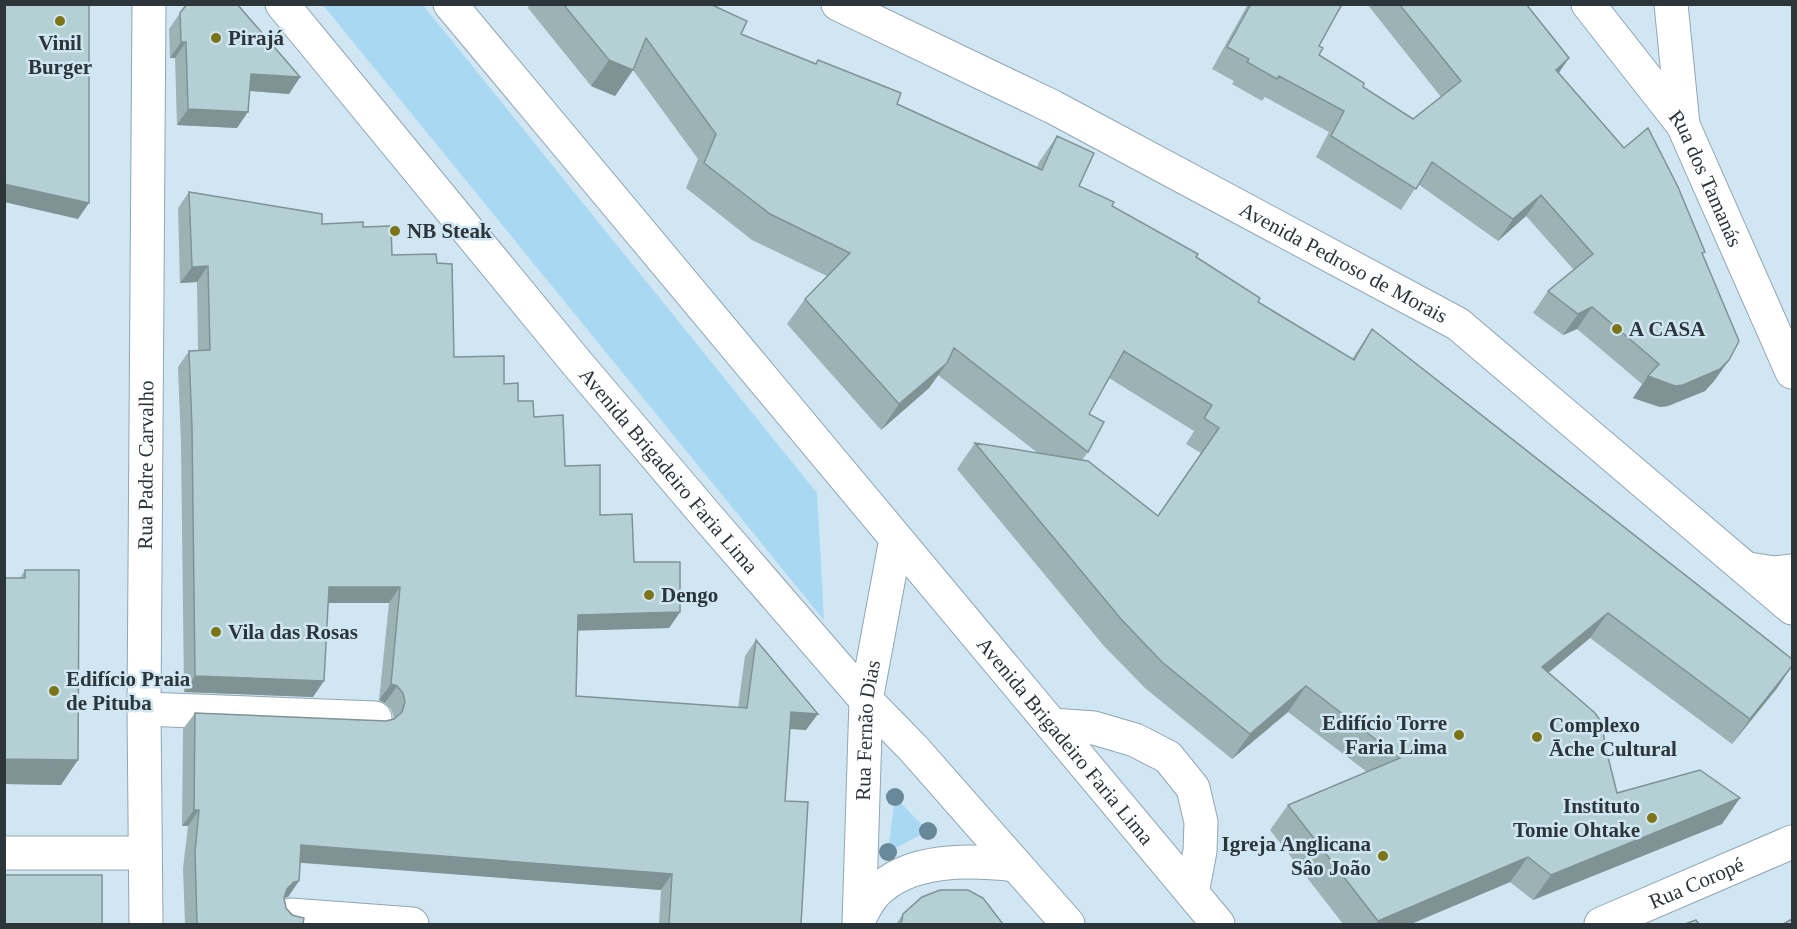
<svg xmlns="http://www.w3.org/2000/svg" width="1797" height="929" font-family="Georgia,serif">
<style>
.green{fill:#a9d8f2}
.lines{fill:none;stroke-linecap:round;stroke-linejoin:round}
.minor-casing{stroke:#91a6b2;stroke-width:35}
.major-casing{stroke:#91a6b2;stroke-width:35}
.highway-casing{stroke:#91a6b2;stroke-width:35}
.minor{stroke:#fff;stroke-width:33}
.major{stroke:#fff;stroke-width:33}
.highway{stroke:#fff;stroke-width:33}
.tree{fill:#68899a}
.wall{fill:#9cb3b6;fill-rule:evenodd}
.shaded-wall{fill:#7f9294}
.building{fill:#b5d0d4;stroke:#7f9294;stroke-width:1.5}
.poi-dot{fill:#7c7518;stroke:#d0e6f2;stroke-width:2}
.labels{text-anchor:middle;stroke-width:5;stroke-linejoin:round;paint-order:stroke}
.poi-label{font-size:21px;font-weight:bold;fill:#2c353a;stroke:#d0e6f2;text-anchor:start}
.street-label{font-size:21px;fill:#2c353a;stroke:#d0e6f2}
</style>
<rect width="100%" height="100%" fill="#d0e6f2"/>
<path class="green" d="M323,5h100l394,488 7,127z
M895,797l33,34 -40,21z"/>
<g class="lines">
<g class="minor-casing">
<g id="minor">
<path id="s1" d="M1588,4l95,121 109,247"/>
<path d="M1671,4l12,121"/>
<path d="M1749,569l25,4 18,-2"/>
<path d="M144,709l231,9"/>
<path d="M1052,725l42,3 41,12 33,17 25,31 8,34 -1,29 -8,42"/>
<path d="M4,853h141"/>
<path d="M291,915l121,9"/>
<path id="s2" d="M146,924l-2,-215 5,-705"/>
<path id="s3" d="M859,924l7,-224 30,-161"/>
<path id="s4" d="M1601,924l191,-82"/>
</g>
</g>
<g class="major-casing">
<g id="major">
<path id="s5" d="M838,4l215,103 405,217 334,284"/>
</g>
</g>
<g class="highway-casing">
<g id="highway">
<path id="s6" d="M282,4l294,358 129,152 161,186 47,48 155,176"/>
<path id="s7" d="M450,4l768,920"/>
<path d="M860,917c4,-8 9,-17 15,-24 35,-36 96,-33 141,-28"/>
</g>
</g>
<use href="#minor" class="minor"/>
<use href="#major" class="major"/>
<use href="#highway" class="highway"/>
</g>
<g class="tree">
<circle cx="895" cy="797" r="9"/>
<circle cx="928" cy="831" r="9"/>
<circle cx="888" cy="852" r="9"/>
</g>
<path class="wall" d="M529,4h181l31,30 74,30 3,-4 79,44 140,63 2,-5 18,-26 22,50 117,71 62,45 94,57 20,-30 406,358 -46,57 -142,-106 -42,35 57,72 12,48 105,31 -189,76 -23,-18 -99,42h-68l-73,-94 18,-25 79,-33 -79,-60 -56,47 -87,-71 -42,-43 -146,-176 18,-26 64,11 -101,-79 -9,13 -48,42 -94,-106 18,-25 22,-23 -75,-36 -66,-52 12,-29 -65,-89 -18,26 -24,-10 -63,-78zM1109,378l85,53 -8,13 15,9 -43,63 -76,-56 6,-8 1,-38z
M1248,4h96l-7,9 -18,33v9l44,32 50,32 28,-22 -74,-93h159l33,69 144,183 26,104 -15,21 -9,10 -37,15 -8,1 -27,-9 9,-14 -65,-55 -14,6 -30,-22 15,-22 26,-21 -48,-54 -28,25 -80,-57 -17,26 -85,-53 13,-25 -64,-35 -3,4 -30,-17 2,-3 -22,-12z
M180,13l120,64 -11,17 -39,-3 -13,37 -60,-3 -2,-67h-5l-1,-29z
M189,192l133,32 41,3 29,28 45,8 17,94 50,27 14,17 16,16 31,49 69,96 46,50 -11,16 -91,2 -2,66 162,12 7,-52 11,-16 50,90 -16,-1 -5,72 16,123h-142l2,-34 -361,-28 -12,35 -4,1 2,10 17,16h-118l-2,-56 5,-42h-6l1,-97 12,-16 191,8 8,-3 -3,-9 -6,-6 -6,-3 10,-97h-61l-15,94 -129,-5 -3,-248 -3,-77 11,-16h9l-1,-69 -17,1 -2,-75z
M25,570l36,215 -57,-1v-206h16z
M903,914l100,10h-107z"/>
<path class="shaded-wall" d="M181,42h5l-11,16h-5z
M1569,58l-15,22 2,-10z
M609,60l24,10 -18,26 -24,-10z
M251,74l49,3 -11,17 -50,-4z
M188,109l60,3 -11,16 -60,-3z
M4,184l85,19 -11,16 -74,-17z
M1541,195l-15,21 -28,25 15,-22z
M208,266l-11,16 -17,1 12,-16z
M1592,307l-15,22 -14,6 15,-21z
M1729,360l-15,21 -9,10 -37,15 -8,1 -27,-9 15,-22z
M947,363l-18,25 -48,42 18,-26z
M329,587h71l-11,16h-72z
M680,612l-11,16 -102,3 11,-16z
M1608,613l-18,25 -66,55 18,-26z
M1792,666l-14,21 -46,57 18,-25z
M195,676l129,5 -11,16 -129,-5z
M391,684l6,2 -12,17 -6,-3z
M1306,686l-18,26 -56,47 18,-25z
M791,712l27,2 -12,16 -26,-2z
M4,759l74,1 -17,25 -57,-1z
M1740,798l-18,26 -189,76 18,-25z
M194,810h5l-11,16h-6z
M301,845l371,29 -11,16 -371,-28z
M1528,857l-18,25 -99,42h-35l2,-3z
M299,881l-11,16 -6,1 5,-9 7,-7z"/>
<path class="building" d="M4,4h84l1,2v197l-85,-19z
M187,4h50l63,73 -49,-3 -3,38 -60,-3 -2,-67h-5l-1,-29z
M563,4h147l37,17 -6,13 75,30 2,-4 83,33 -4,11 145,66 15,-34 37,17 -15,33 35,16 -2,4 86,48 -2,3 64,41 -2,4 96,58 18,-31 420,330v7l-42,53 -142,-106 -66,54 53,46 7,10 3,22 12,48 83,-23 40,28 -189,77 -23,-18 -150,64 -90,-116 112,-47 -94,-72 -56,48 -88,-72 -41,-43 -146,-176 113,18 70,55 61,-88 -15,-10 8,-13 -88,-54 -35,63 15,8 -16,30 -134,-104 -7,15 -48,41 -94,-105 45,-46 -80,-39 -66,-51 12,-29 -70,-96 -13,32 -24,-10z
M1251,4h91l-23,42 4,2 -4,7 45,28 -1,4 50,32 48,-38 -62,-77h127l43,54 -13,12 68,78 24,-20 30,59 27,65 -3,1 37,88 -10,19 -9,9 -37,16 -8,1 -27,-10 11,-12 -67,-57 -14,7 -30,-23 45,-37 -52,-59 -28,24 -81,-57 -16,27 -85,-53 13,-25 -65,-35 -2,3 -30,-17 2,-3 -22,-12z
M189,192l133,22v10l41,-2v5l28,-1 1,29 44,-1 1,9 15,1 2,93 50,-1v28l14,-1v18h15l1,16 29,-2 2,51 35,-1v50l32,-1 2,48h46v50l-102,3 -2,81 171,12 9,-68 62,74 -27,-2 -6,89 23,1 -7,122h-132l3,-50 -371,-29 -2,36 -5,1 -7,7 -3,9 2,10 6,7 12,3 -1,6h-106l-2,-72 4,-42h-5l1,-97 191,8 8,-2 8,-7 3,-10 -2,-9 -6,-7 -6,-2 9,-97h-71l-5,94 -129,-5 -3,-248 -3,-77 21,-1 -2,-84 -16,1z
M25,570h54l-1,190 -74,-1v-181h21z
M4,875h98v49h-98z
M940,890h28l15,8 20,26h-102l2,-10 19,-17z
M1792,919v5h-9z
M1696,920l3,4h-14z"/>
<g class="poi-dot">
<circle cx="60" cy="21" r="6"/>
<circle cx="216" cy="38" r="6"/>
<circle cx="395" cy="231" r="6"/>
<circle cx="1617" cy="329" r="6"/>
<circle cx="649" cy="595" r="6"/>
<circle cx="216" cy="632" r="6"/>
<circle cx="54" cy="691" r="6"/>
<circle cx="1459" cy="735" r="6"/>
<circle cx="1537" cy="737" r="6"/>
<circle cx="1652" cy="818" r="6"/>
<circle cx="1383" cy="856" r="6"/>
</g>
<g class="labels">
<g class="poi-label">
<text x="228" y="45">Pirajá</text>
<text x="60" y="50" text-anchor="middle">Vinil<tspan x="60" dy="24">Burger</tspan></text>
<text x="407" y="238">NB Steak</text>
<text x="1629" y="336">A CASA</text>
<text x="661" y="602">Dengo</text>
<text x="228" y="639">Vila das Rosas</text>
<text x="66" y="686">Edifício Praia<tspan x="66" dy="24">de Pituba</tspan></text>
<text x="1447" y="730" text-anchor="end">Edifício Torre<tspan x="1447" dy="24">Faria Lima</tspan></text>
<text x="1549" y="732">Complexo<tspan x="1549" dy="24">Āche Cultural</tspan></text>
<text x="1640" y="813" text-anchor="end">Instituto<tspan x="1640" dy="24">Tomie Ohtake</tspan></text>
<text x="1371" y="851" text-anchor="end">Igreja Anglicana<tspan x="1371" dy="24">Sâo João</tspan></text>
</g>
<g class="street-label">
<text dy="7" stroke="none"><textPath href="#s1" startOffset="212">Rua dos Tamanás</textPath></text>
<text dy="7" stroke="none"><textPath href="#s5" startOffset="568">Avenida Pedroso de Morais</textPath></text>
<text dy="7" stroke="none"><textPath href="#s2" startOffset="459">Rua Padre Carvalho</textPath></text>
<text dy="7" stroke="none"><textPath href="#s6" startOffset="606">Avenida Brigadeiro Faria Lima</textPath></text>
<text dy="7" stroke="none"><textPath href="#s3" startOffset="194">Rua Fernão Dias</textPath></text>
<text dy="7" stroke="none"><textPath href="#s7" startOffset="960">Avenida Brigadeiro Faria Lima</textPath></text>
<text dy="7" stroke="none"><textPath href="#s4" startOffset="104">Rua Coropé</textPath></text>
</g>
</g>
<rect width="1797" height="929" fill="none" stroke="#2c353a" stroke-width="12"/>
</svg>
